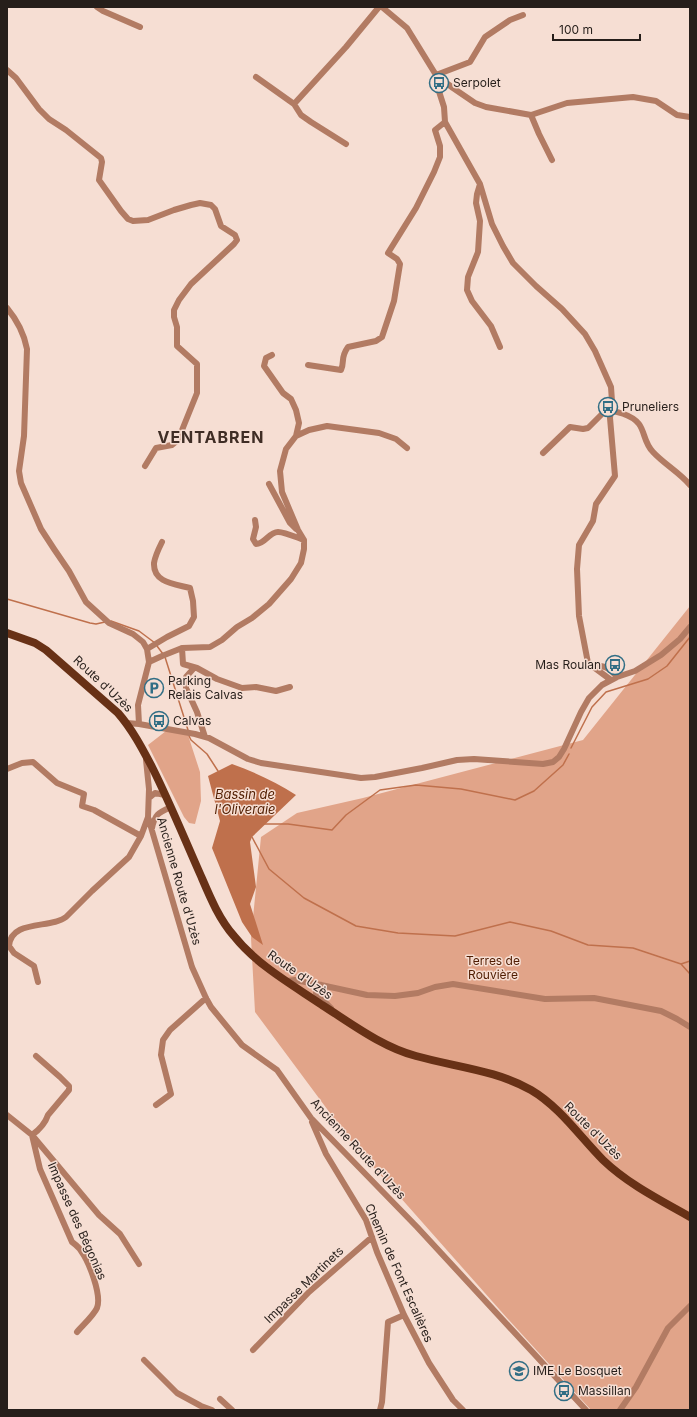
<svg xmlns="http://www.w3.org/2000/svg" width="697" height="1417" font-family="Inter,sans-serif">
<style>
.green{fill:#e1a489}
.water{fill:#bf704c}
.lines{fill:none;stroke-linecap:round;stroke-linejoin:round}
.stream{stroke:#bf704c;stroke-width:1.5}
.minor{stroke:#b27b63;stroke-width:6}
.major{stroke:#683116;stroke-width:8}
.labels{text-anchor:middle;stroke-width:3;stroke-linejoin:round;paint-order:stroke}
.poi-label{font-size:12px;fill:#261e1a;stroke:#f6ded3;text-anchor:start}
.street-label{font-size:12px;fill:#261e1a;stroke:#f6ded3}
.park-label{font-size:12px;fill:#4f1c01;stroke:#f6ded3}
.water-label{font-size:13px;font-style:italic;fill:#521f03;stroke:#f6ded3}
.district-label{font-size:16px;font-weight:bold;letter-spacing:1px;fill:#3f2d25;stroke:#f6ded3}
</style>
<rect width="100%" height="100%" fill="#f6ded3"/>
<path class="green" d="M690,606v804h-99l-84,-92 -154,-174 -98,-132 -4,-74 10,-101 36,-24 66,-15 220,-58z
M166,731l22,4 12,37 1,29 -6,23 -6,-1 -5,-6 -36,-72z"/>
<path class="water" d="M232,764c22,8 44,18 64,31l-44,42 -2,5 6,45 -6,17 13,41 -11,-8 -10,-15 -30,-74 8,-27 -12,-45z"/>
<g class="lines">
<path class="stream" d="M7,599l83,24 6,1 9,-2
M111,621l28,10 16,12
M157,646l6,8
M165,657l23,73
M189,736l2,4 16,14 11,17
M571,748l21,-41 14,-15 42,-13 19,-13 23,-29
M264,824h24l44,6 14,-15 34,-25 36,-5 45,4 54,11 19,-9 29,-26 6,-11
M252,837l17,32 35,29 52,28 42,7 57,3 55,-14 41,9 37,14 45,3 48,16 9,10
M681,964l9,-3"/>
<path class="minor" d="M97,7l6,4 37,16
M382,7l25,21 29,47v7l8,25 1,15 35,62 12,40 11,22 10,17 23,23 26,23 23,25 10,17 16,36 1,14 -2,17 5,58 -19,28 -3,17 -14,24 -2,24 2,47 9,47 23,17
M7,70l9,8 23,31 10,10 17,11 35,28 1,4 -3,18 22,31 7,8 5,2 15,-1 26,-10 17,-5 9,-2 11,2 4,4 6,17 14,9 2,5 -3,4 -43,40 -12,16 -5,10v7l3,10v19l20,18v29l-19,47 -6,5 -16,3 -11,18
M436,75l17,13 22,15 11,4 45,8 36,-12 66,-6 23,4 21,14 13,2
M436,75l34,-13 15,-25 25,-17 13,-5
M256,77l38,27 52,-57 33,-40
M294,104l7,11 10,7 35,22
M531,115l8,19 13,26
M480,184l-3,10 -1,9 4,18 -2,31 -10,25 -1,13 5,11 19,25 9,21
M7,308c10,12 17,25 20,41l-3,87 -5,35 2,12 20,46 13,20 15,22 17,31 23,21 24,11 10,8 4,7 2,13 -11,43 1,19
M272,355l-6,3 -2,8 19,27 8,6 5,11 3,13 -3,13
M308,365l33,5c4,-9 -1,-12 7,-23l28,-6 6,-4 12,-36 6,-37 -3,-5 -9,-6 28,-45 18,-36 6,-15v-11l-5,-16 10,-8
M543,453l27,-26 13,2 5,-1 17,-17c10,-1 27,4 34,13 6,8 5,19 14,28 11,12 26,20 37,33
M269,484l21,39 6,6
M255,520l1,7 -3,12 3,5c9,0 13,-12 22,-12 7,0 20,6 26,8
M182,648l1,16 14,4 20,11 25,9 14,-1 20,4 14,-4
M147,649l20,-12 22,-11 5,-9 -1,-16 -3,-13c-15,-4 -37,-5 -36,-25 1,-7 5,-15 8,-21
M149,662l13,-6 20,-8 28,-1 12,-7 15,-13 15,-9 17,-14 22,-25 10,-16 3,-14v-9l-6,-10 -16,-38 -2,-21 6,-22 10,-13 13,-6 18,-4 52,7 17,6 11,9
M591,665c13,1 17,1 26,12
M194,668l-8,9v11l11,24 8,25
M127,723l12,1 56,10 14,4 39,21 13,4 100,15 14,-1 47,-9 35,-8 17,-1 69,5 10,-2 6,-5 5,-8 17,-37 8,-14 13,-13 15,-8 18,-6 26,-16 19,-16 10,-12
M146,760l3,29 -1,28 44,150 14,31 5,9 31,38 35,25 34,48 106,109 169,183
M7,769l15,-6 11,-1 24,21 27,11 -2,12 12,4 47,26
M149,798l6,-5 10,2
M152,828c3,-14 6,-15 19,-21
M287,981l8,-1 26,5 46,10 28,1 23,-3 17,-6 18,-3 92,15 49,-1 67,13 16,8 13,8
M38,982l-4,-16 -20,-13 -5,-7c2,-27 42,-17 57,-29l26,-26 37,-34 12,-21 7,-19
M321,985l-5,3v5l15,15
M156,1105l15,-11 -10,-39 2,-15 7,-10 36,-32
M7,1115l25,20c7,-5 13,-11 16,-20l21,-25v-4l-9,-9 -24,-21
M312,1122l14,32 40,66 11,32 27,63 25,48 24,37 10,10
M32,1135l8,34 32,73c4,3 7,5 9,9 8,11 21,44 16,57 -3,7 -15,18 -20,24
M32,1135l67,80 21,19 19,30
M253,1350l56,-58 63,-55
M144,1360l33,33 24,13 11,4
M220,1399l12,11
M380,1410l2,-8 6,-80 16,-7
M620,1410l16,-23 32,-59 22,-22"/>
<path class="major" d="M7,633l28,10 11,7 72,63c14,16 24,35 34,54 18,36 33,73 49,109 9,21 18,43 33,60 23,29 57,48 88,69 30,19 60,42 94,51 39,11 80,14 115,34 29,17 49,47 72,70 25,24 57,40 87,57"/>
</g>
<defs>
<g id="bus-ring" transform="scale(1)"><circle r="9.5" fill="#f6ded3" stroke="#316e85" stroke-width="1.5"/><path d="M-5-6H5V4H4V6H2V4H-2V6H-4V4H-5ZM-3.5-4V0h7V-4ZM-3.5 1.2v1.5H-2V1.2ZM2 1.2v1.5H3.5V1.2Z" fill="#316e85"/></g>
<g id="parking-ring" transform="scale(1)"><circle r="9.5" fill="#f6ded3" stroke="#316e85" stroke-width="1.5"/><path d="M-3.5-5.5H1a3.5 3.5 0 0 1 0 7H-1V5.5H-3.5ZM-1-3.4V-.6H.8a1.4 1.4 0 0 0 0-2.8Z" fill="#316e85"/></g>
<g id="school-ring" transform="scale(1)"><circle r="9.5" fill="#f6ded3" stroke="#316e85" stroke-width="1.5"/><path d="M0-5L7-2L0 1L-7-2ZM-4 1L0 2.5L4 1V4Q0 6-4 4Z" fill="#316e85"/></g>
</defs>
<g fill-rule="evenodd">
<use href="#bus-ring" x="439" y="83"/>
<use href="#bus-ring" x="608" y="407"/>
<use href="#bus-ring" x="615" y="665"/>
<use href="#parking-ring" x="154" y="688"/>
<use href="#bus-ring" x="159" y="721"/>
<use href="#school-ring" x="519" y="1371"/>
<use href="#bus-ring" x="564" y="1391"/>
</g>
<g class="labels">
<g class="poi-label">
<text x="453" y="87">Serpolet</text>
<text x="622" y="411">Pruneliers</text>
<text x="601" y="669" text-anchor="end">Mas Roulan</text>
<text x="168" y="685">Parking<tspan x="168" dy="14">Relais Calvas</tspan></text>
<text x="173" y="725">Calvas</text>
<text x="533" y="1375">IME Le Bosquet</text>
<text x="578" y="1395">Massillan</text>
</g>
<g class="street-label">
<text transform="translate(103 684) rotate(43)" y="4">Route d'Uzès</text>
<text transform="translate(179 881) rotate(74)" y="4">Ancienne Route d'Uzès</text>
<text transform="translate(300 975) rotate(35)" y="4">Route d'Uzès</text>
<text transform="translate(593 1131) rotate(45)" y="4">Route d'Uzès</text>
<text transform="translate(358 1149) rotate(47)" y="4">Ancienne Route d'Uzès</text>
<text transform="translate(77 1221) rotate(66)" y="4">Impasse des Bégonias</text>
<text transform="translate(399 1273) rotate(66)" y="4">Chemin de Font Escalières</text>
<text transform="translate(304 1285) rotate(-44)" y="4">Impasse Martinets</text>
</g>
<g class="park-label">
<text x="493" y="965">Terres de<tspan x="493" dy="14">Rouvière</tspan></text>
</g>
<g class="water-label">
<text x="245" y="799">Bassin de<tspan x="245" dy="15">l'Oliveraie</tspan></text>
</g>
<g class="district-label">
<text x="211" y="443">VENTABREN</text>
</g>
</g>
<rect width="697" height="1417" fill="none" stroke="#261e1a" stroke-width="16"/>
<path d="M553 34v6h87v-6" fill="none" stroke="#261e1a" stroke-width="2"/>
<text x="559" y="34" font-size="12" fill="#261e1a" stroke="#f6ded3" stroke-width="3" paint-order="stroke">100 m</text>
</svg>
